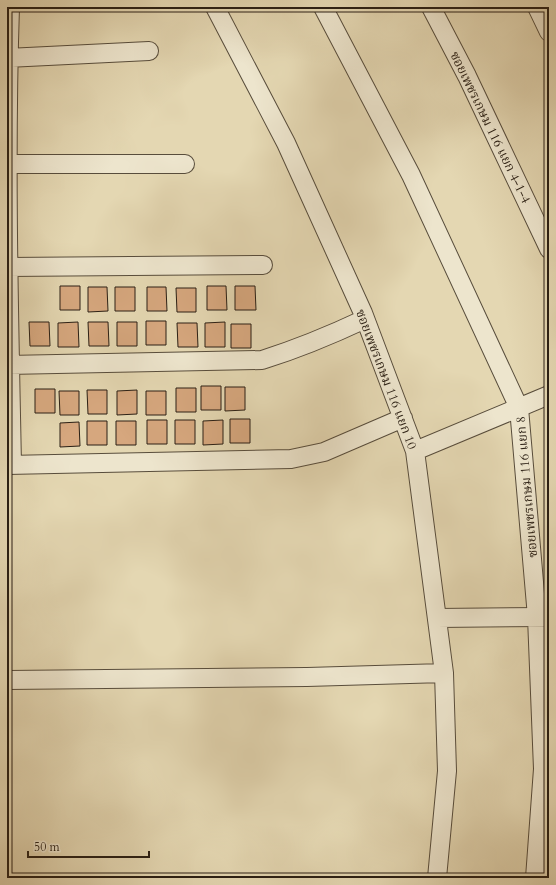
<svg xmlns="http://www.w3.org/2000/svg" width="556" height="885" font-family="Cardo,'Noto Serif Thai',serif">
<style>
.building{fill:#d6a77e;stroke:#2a1f14}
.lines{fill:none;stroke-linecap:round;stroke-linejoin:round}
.minor-casing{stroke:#584d3c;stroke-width:20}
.minor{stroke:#ede5cd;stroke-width:18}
.labels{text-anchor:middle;stroke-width:4;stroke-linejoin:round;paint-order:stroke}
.street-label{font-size:13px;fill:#2a1f14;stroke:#ede5cd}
</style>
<rect width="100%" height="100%" fill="#e4d7b2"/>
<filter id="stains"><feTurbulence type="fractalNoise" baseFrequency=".005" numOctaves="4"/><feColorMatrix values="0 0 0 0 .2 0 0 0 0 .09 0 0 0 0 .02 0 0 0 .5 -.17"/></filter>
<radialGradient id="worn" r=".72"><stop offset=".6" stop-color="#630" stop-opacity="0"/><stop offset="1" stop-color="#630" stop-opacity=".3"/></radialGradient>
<path class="building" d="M60,286h20v24h-20z
M207,286h19l1,24h-20z
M235,286h20l1,24h-21z
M88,287h19l1,24 -20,1z
M115,287h20v24h-20z
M147,287h19l1,24h-20z
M176,288h20v24h-19z
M146,321h20v24h-20z
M29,322h20l1,24h-20z
M78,322l1,25h-21v-24z
M88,322h20l1,24h-20z
M117,322h20v24h-20z
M225,322v25h-20v-24z
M177,323h20l1,24h-20z
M231,324h20v24h-20z
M201,386h20v24h-20z
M225,387h20v23l-20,1z
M176,388h20v24h-20z
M35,389h20v24h-20z
M87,390h20v24h-19z
M137,390v24l-20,1v-24z
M59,391h20v24h-19z
M146,391h20v24h-20z
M230,419h20v24h-20z
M147,420h20v24h-20z
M175,420h20v24h-20z
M223,420v24l-20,1v-24z
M87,421h20v24h-20z
M116,421h20v24h-20z
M79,422l1,24 -20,1v-24z"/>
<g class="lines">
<g class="minor-casing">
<path id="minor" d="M10,7c-5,153 -1,306 2,458
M215,7l71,136 77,170 52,138 29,222 3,98 -10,107
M323,7l88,168 108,233 18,209 6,152 -8,109
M431,7l36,69 82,173
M537,7l12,25
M7,58l142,-7
M7,164h178
M7,267l256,-2
M7,365l255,-5c35,-11 69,-25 103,-41
M415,451l134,-56
M7,465l284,-6 33,-7 79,-34
M437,618l111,-1
M7,680l300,-3 137,-4"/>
</g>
<use href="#minor" class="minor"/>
</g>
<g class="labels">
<g class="street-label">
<text transform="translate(491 127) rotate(64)" y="5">ซอยเพชรเกษม 116 แยก 4-1-4</text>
<text transform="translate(387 379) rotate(69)" y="5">ซอยเพชรเกษม 116 แยก 10</text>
<text transform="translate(526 487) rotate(-95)" y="5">ซอยเพชรเกษม 116 แยก 8</text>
</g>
</g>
<rect width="556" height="885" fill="none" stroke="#e4d7b2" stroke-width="24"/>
<rect x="8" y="8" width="540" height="869" fill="none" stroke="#2a1f14" stroke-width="2"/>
<rect x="12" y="12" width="532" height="861" fill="none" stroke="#2a1f14"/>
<path d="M28 851v6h121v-6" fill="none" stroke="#2a1f14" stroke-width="2"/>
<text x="34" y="851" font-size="12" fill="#2a1f14" stroke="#ede5cd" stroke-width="3" paint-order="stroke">50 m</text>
<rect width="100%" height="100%" filter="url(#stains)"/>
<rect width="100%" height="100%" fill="url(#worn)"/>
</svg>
